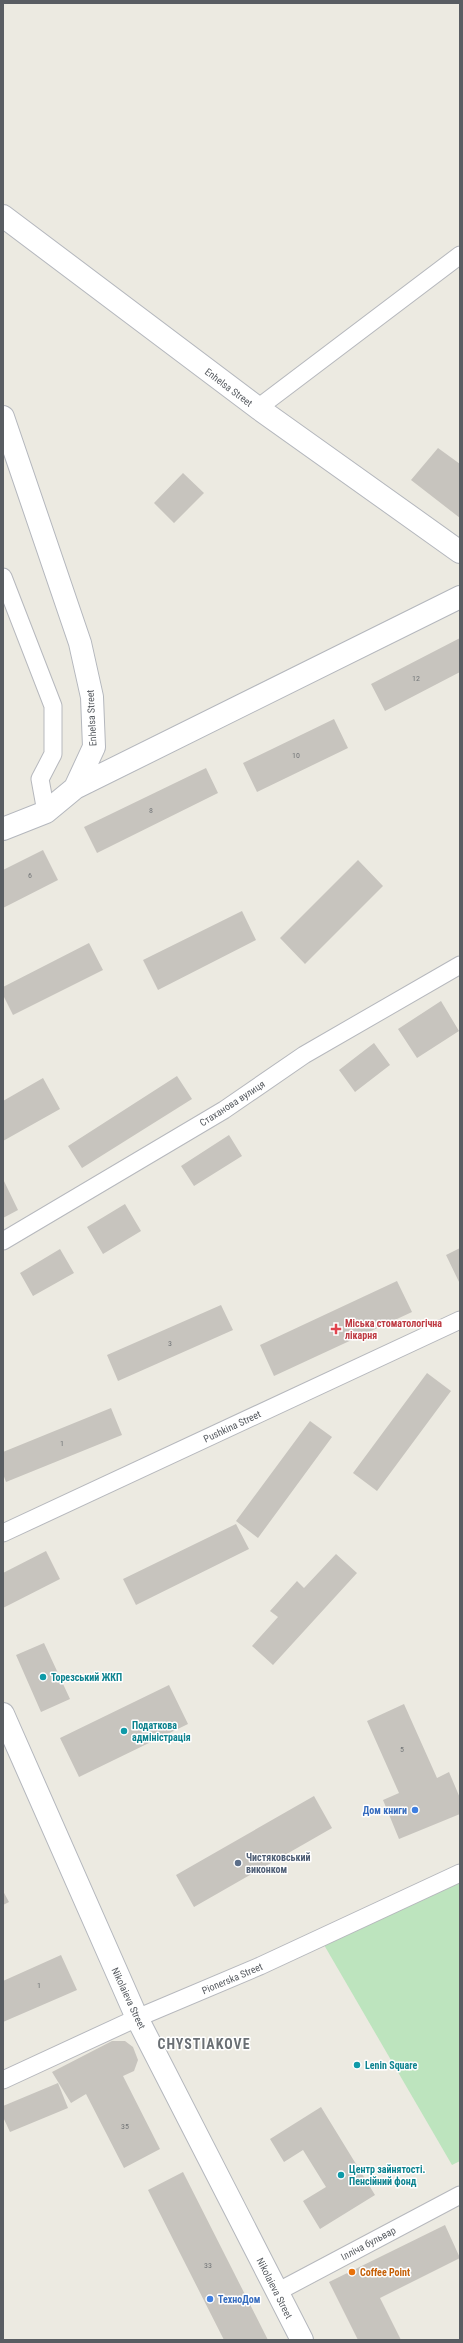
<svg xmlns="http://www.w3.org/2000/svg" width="463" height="2343" font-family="'Roboto Condensed',sans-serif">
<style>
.green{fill:#bde4be}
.building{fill:#c7c4be}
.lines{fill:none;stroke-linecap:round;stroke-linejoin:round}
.street-casing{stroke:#b6b8bd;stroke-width:19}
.secondary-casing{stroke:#b4b7bd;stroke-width:24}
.street{stroke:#fff;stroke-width:17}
.secondary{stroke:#fff;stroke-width:22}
.health-dot{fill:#e0444e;stroke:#fff;stroke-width:1.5}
.culture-dot{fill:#0f9aa8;stroke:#fff;stroke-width:1.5}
.shop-dot{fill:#3f7fe0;stroke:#fff;stroke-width:1.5}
.service-dot{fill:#5c6f8a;stroke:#fff;stroke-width:1.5}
.food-dot{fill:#e8710a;stroke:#fff;stroke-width:1.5}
.labels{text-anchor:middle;stroke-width:3;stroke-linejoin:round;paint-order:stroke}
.number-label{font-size:8px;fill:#747779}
.street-label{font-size:10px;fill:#595d62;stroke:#fff}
.health-label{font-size:10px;font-weight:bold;fill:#be3a42;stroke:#fff;text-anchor:start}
.culture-label{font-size:10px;font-weight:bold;fill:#0d838f;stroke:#fff;text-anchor:start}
.shop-label{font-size:10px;font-weight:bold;fill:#366cbe;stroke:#fff;text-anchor:end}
.service-label{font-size:10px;font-weight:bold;fill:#4e5e75;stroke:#fff;text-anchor:start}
.food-label{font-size:10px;font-weight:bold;fill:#c56008;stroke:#fff;text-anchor:start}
.district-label{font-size:14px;font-weight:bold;letter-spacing:1px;fill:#6a6f74;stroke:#fff}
</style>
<rect width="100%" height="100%" fill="#eceae1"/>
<path class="green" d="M460,1882v279l-8,4 -132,-227z"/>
<path class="building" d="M438,448l22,16v54l-49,-38z
M183,473l21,20 -30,30 -20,-20z
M460,638v34l-75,39 -14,-27z
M334,719l14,29 -91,44 -14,-29z
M206,768l12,25 -121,60 -13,-26z
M43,850l15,30 -55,28v-38z
M358,860l25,26 -78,78 -25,-26z
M242,911l14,29 -98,50 -15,-30z
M89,943l14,27 -90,45 -10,-20v-8z
M441,1001l18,30 -42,27 -19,-29z
M374,1043l16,22 -35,27 -16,-22z
M177,1076l15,23 -110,69 -14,-22z
M43,1078l17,31 -57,32v-40z
M229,1135l13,21 -48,30 -13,-20z
M3,1179l15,31 -15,8z
M125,1204l16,27 -38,23 -16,-27z
M460,1248v36l-14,-29z
M60,1249l14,24 -41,23 -13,-23z
M397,1281l15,31 -138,64 -14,-31z
M221,1305l12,25 -115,51 -11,-26z
M427,1373l24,18 -74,100 -24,-18z
M111,1408l11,27 -116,47 -3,-8v-22z
M310,1421l22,16 -74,101 -22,-17z
M236,1524l13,25 -113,56 -13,-26z
M46,1551l14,28 -57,29v-35z
M336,1554l21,19 -84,92 -21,-19 26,-29 -8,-6 27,-30 7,7z
M44,1643l26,56 -29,13 -25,-57z
M169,1685l19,39 -109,53 -19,-39z
M404,1704l33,74 12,-6 11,26v16l-61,25 -16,-39 16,-7 -32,-72z
M314,1796l18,32 -138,79 -18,-32z
M3,1891l6,11 -6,3z
M61,1955l16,35 -74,32v-41z
M112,2041h13l8,6 5,13 -4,11 -11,5 37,73 -36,19 -38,-74 -15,9 -19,-31z
M58,2083l10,25 -58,24 -7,-15v-11z
M321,2107l54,88 -55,34 -17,-28 23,-14 -23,-37 -19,12 -14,-23z
M183,2172l85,168h-44l-76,-150z
M445,2225l15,33 -80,40 21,42h-43l-29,-58z"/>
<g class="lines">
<g class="street-casing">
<path id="street" d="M258,408l202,-153
M3,577l50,129v48l-13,25 6,33
M3,1241l221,-131 80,-55 156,-90
M3,1533l457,-213
M3,2080l134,-62 123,-52 200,-93
M277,2292l183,-97"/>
</g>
<g class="secondary-casing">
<path id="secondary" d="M3,216l255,192 202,144
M3,417l77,226 12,54 2,50 -19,41
M3,829l43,-17 29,-24 385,-191
M3,1714l134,304 165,322"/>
</g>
<use href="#street" class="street"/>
<use href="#secondary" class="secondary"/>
</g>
<path class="health-dot" d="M334 1323h4v4h4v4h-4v4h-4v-4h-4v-4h4z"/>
<g class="culture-dot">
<circle cx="43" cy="1677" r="4"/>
<circle cx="124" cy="1731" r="4"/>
<circle cx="357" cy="2065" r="4"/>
<circle cx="341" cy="2175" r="4"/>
</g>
<g class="shop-dot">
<circle cx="415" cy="1810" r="4"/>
<circle cx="210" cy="2299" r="4"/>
</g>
<circle class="service-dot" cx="238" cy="1863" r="4"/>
<circle class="food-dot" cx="352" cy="2272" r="4"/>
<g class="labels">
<g class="number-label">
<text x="416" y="681">12</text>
<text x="296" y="758">10</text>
<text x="151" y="813">8</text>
<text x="30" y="878">6</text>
<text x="170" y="1346">3</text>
<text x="62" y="1446">1</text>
<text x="402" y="1752">5</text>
<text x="39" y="1988">1</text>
<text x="125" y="2129">35</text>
<text x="208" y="2268">33</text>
</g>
<g class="street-label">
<text transform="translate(229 387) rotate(37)" y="4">Enhelsa Street</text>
<text transform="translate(91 718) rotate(-93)" y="4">Enhelsa Street</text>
<text transform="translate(232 1103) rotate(-33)" y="4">Стаханова вулиця</text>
<text transform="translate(232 1426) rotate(-25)" y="4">Pushkina Street</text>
<text transform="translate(232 1978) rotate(-23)" y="4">Pionerska Street</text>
<text transform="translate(129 1998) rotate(65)" y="4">Nikolaieva Street</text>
<text transform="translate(368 2243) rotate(-28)" y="4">Ілліча бульвар</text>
<text transform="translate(275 2288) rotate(63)" y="4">Nikolaieva Street</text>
</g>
<g class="health-label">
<text x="345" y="1327">Міська стоматологічна<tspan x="345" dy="12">лікарня</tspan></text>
</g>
<g class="culture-label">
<text x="51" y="1681">Торезський ЖКП</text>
<text x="132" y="1729">Податкова<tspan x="132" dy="12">адміністрація</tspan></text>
<text x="365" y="2069">Lenin Square</text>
<text x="349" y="2173">Центр зайнятості.<tspan x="349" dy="12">Пенсійний фонд</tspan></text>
</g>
<g class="shop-label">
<text x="407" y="1814">Дом книги</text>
<text x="218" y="2303" text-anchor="start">ТехноДом</text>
</g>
<g class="service-label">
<text x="246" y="1861">Чистяковський<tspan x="246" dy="12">виконком</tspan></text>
</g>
<g class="food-label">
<text x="360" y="2276">Coffee Point</text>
</g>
<g class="district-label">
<text x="204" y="2049">CHYSTIAKOVE</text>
</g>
</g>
<rect width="463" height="2343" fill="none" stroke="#595d62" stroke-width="8"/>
</svg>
